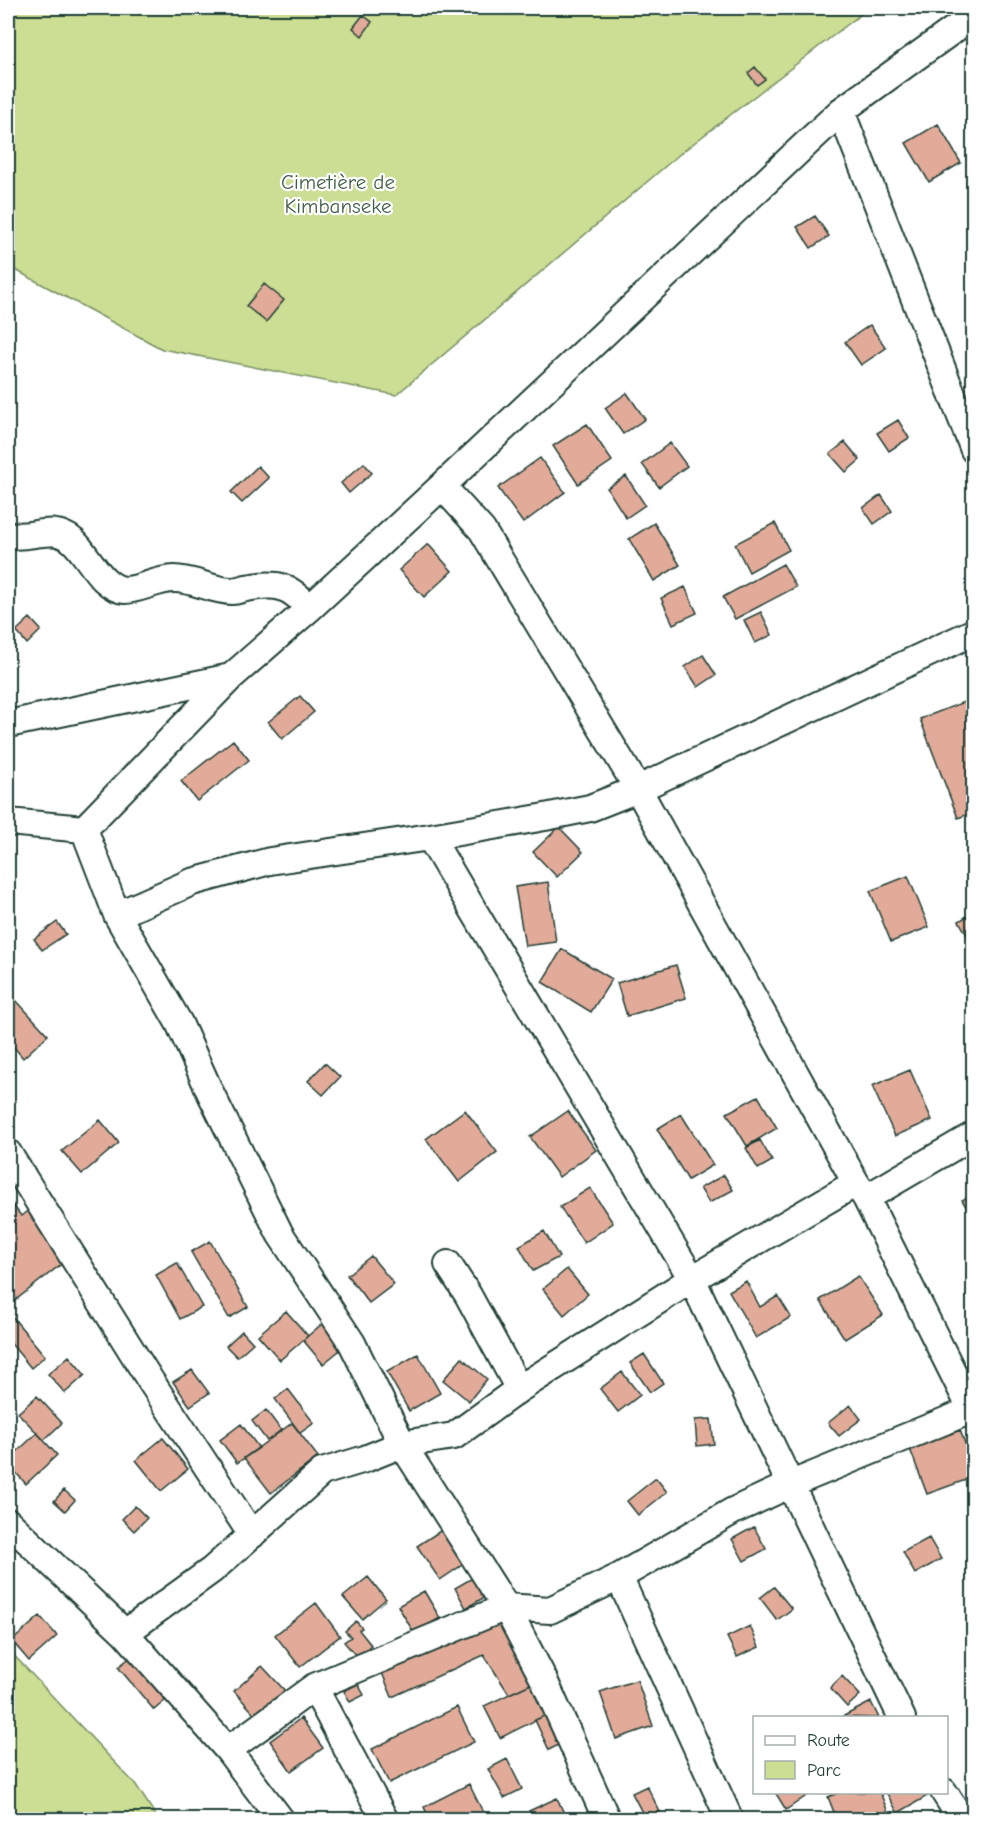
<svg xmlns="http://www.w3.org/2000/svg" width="981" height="1827" font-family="'Comic Neue',sans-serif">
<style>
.green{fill:#cbde93;stroke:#758e64;stroke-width:1.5}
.building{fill:#e2ab99;stroke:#1f3d34;stroke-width:1.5}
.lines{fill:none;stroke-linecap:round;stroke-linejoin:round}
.minor-casing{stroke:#1f3d34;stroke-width:30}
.minor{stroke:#fff;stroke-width:26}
.labels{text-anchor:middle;stroke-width:4.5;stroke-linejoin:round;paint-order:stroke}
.park-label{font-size:21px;fill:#415d47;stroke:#fff}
</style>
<rect width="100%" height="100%" fill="#fff"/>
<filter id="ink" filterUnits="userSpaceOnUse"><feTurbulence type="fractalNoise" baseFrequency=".0167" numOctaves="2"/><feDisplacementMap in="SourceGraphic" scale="12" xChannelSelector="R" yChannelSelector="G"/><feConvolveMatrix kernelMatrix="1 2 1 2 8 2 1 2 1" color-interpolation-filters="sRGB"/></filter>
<g filter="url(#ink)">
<path class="green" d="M8,8h861l-188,145 -285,242 -234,-46 -154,-83z
M8,1649l128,136 22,34h-150z"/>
<path class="building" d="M363,15l9,7 -10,14 -9,-8z
M755,67l10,12 -8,6 -9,-12z
M938,124l23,39 -32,19 -23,-39z
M815,216l14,20 -18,12 -14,-21z
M264,284l20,16 -18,22 -20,-16z
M870,325l16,23 -25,17 -16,-23z
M627,393l18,26 -22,15 -18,-26z
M898,420l11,18 -20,13 -12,-18z
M587,424l25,37 -34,23 -25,-38z
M845,442l15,18 -14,12 -16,-18z
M670,443l17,23 -28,21 -17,-23z
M540,458l25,34 -42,31 -25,-35z
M364,463l8,10 -23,20 -8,-10z
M258,466l11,12 -27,25 -11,-11z
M626,476l19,29 -19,13 -19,-30z
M881,495l11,16 -18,13 -11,-16z
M654,523l26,42 -26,16 -25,-42z
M775,523l14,27 -40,22 -14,-28z
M428,544l24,27 -28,26 -25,-27z
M783,564l13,23 -61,32 -12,-22z
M685,587l12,26 -24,11 -12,-26z
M761,612l11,23 -17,8 -11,-23z
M30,618l11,12 -14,14 -11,-13z
M703,655l13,20 -18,12 -13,-20z
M300,696l14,16 -32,27 -14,-17z
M974,698v114l-16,6 -38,-99z
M233,740l16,20 -52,41 -16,-20z
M559,827l24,25 -26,25 -24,-25z
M908,876l21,51 -38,15 -21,-51z
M548,882l8,60 -31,4 -10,-59z
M974,912v35l-15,-26z
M57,922l9,12 -24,16 -8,-11z
M562,949l50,30 -21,33 -49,-30z
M676,965l10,33 -59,18 -10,-33z
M14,998l34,37 -25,23 -15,-18v-36z
M325,1063l15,14 -17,18 -15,-14z
M910,1070l22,50 -37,16 -23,-50z
M758,1096l19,32 -30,18 -20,-33z
M465,1110l32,42 -38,30 -33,-43z
M568,1111l28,39 -37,27 -29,-40z
M681,1114l32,51 -25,15 -31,-51z
M100,1120l19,23 -37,31 -20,-23z
M760,1140l12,21 -14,8 -12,-21z
M724,1175l9,15 -24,13 -9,-15z
M590,1188l23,35 -29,20 -24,-36z
M974,1194v26l-12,-20z
M8,1198l13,18 10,-8 38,50 -61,48z
M544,1231l15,26 -26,14 -14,-25z
M210,1241l38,66 -19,11 -38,-66z
M371,1256l23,28 -25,19 -22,-28z
M177,1263l25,44 -22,12 -24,-44z
M567,1269l21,25 -24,21 -21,-26z
M858,1276l25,39 -38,24 -25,-39z
M746,1281l14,26 18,-11 13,21 -35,21 -27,-47z
M286,1311l22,25 -28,24 -22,-25z
M10,1314l35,42 -14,12 -23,-28v-25z
M329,1318l21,24 -27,22 -20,-24z
M242,1331l11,12 -16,14 -11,-11z
M418,1354l22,39 -31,18 -22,-39z
M644,1354l19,29 -13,9 -20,-29z
M69,1356l16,19 -20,18 -17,-19z
M462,1358l25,21 -18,22 -26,-21z
M192,1370l17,23 -19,13 -17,-24z
M622,1372l18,23 -22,17 -18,-23z
M288,1389l26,34 -14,10 -25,-34z
M37,1396l25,27 -18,17 -26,-27z
M850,1405l11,14 -22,17 -11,-13z
M266,1410l15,20 -14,11 -15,-20z
M711,1419l3,25 -17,2 -2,-26z
M292,1423l26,34 -47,36 -27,-35z
M241,1424l18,24 -22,15 -17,-23z
M960,1430l14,37v10l-47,17 -17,-45z
M37,1433l20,22 -31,29 -18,-20v-4z
M163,1438l25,31 -27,22 -25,-31z
M656,1478l11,14 -29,23 -11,-14z
M64,1490l11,10 -10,11 -11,-10z
M135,1506l12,12 -13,13 -12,-12z
M754,1527l12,22 -22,12 -12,-22z
M443,1529l22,34 -25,17 -23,-34z
M929,1538l12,21 -26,15 -12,-22z
M368,1577l18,22 -24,20 -19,-22z
M474,1577l11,20 -19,11 -11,-20z
M774,1587l18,22 -15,11 -17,-22z
M424,1591l16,27 -26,15 -16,-27z
M316,1603l24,33 -40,31 -25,-32z
M40,1616l17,20 -28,25 -17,-20z
M500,1617l35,65 -26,12 -25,-39 -92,42 -12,-29z
M356,1621l6,7 -3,2 12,15 -14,12 -13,-15 7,-5 -6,-6z
M750,1626l9,21 -22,10 -10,-20z
M131,1657l36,42 -13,11 -36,-43z
M262,1666l25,27 -28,26 -25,-28z
M842,1676l18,19 -13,12 -17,-19z
M637,1680l16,46 -37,13 -16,-47z
M535,1682l15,31 -50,25 -16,-32z
M358,1684l6,11 -14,7 -6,-11z
M871,1702l8,16 -37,-1z
M457,1707l17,35 -85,41 -17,-34z
M550,1713l14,29 -15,8 -14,-30z
M301,1718l22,30 -32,23 -21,-30z
M507,1759l15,30 -18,9 -16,-29z
M469,1784l18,36h-57l-6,-13z
M647,1786l13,26 -14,8 -14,-27z
M775,1792h37l-26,18z
M840,1792h40l11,28h-30l-1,-2 -23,2 -9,-23z
M886,1792h48l-36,21z
M557,1798l10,22h-35l-3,-9z"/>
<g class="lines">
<g class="minor-casing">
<path id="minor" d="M841,111l133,339
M442,486l40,44 156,259 218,394 10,15 108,217
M8,535c22,5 45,-12 65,6 15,13 28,47 52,49 13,0 34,-11 49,-11 20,0 39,12 58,12 5,0 9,-2 14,-3 32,-6 42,-3 64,20
M8,724l223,-47
M8,822l76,7 147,-152 79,-69 132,-122 399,-375 133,-96
M84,829l33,86 62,108 31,69 70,142 72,109 50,101 104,163 37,71 64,142
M430,837l262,442 210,439
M117,915l75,-33 78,-21 160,-24 115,-20 45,-9 48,-19 336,-157
M8,1153l142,227 102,155
M866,1198l108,-63
M448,1264l20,31 51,94
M8,1522l117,111 103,117 53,70
M619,1577l111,243
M125,1633l87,-63 110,-98 43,-13 37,-15 52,-8 65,-47 173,-110 164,-96
M314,1687l71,133
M228,1750l86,-63 192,-80 44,3 69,-33 114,-66 56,-26 185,-76
M944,1792l18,28"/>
</g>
<use href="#minor" class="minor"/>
</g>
</g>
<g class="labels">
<g class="park-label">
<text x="338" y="189">Cimetière de<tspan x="338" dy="24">Kimbanseke</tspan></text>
</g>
</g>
<rect width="981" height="1827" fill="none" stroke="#fff" stroke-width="30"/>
<rect x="15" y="15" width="951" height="1797" fill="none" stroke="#1f3d34" stroke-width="2" filter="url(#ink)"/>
<rect x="753" y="1716" width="195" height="78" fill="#ffffff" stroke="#a5b1ae" stroke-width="1.5"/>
<rect x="765" y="1736" width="30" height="9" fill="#ffffff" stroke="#a5b1ae" stroke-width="1.5"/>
<text x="807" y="1746" font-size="18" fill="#1f3d34">Route</text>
<rect x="765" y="1761" width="30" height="18" fill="#cbde93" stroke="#a5b1ae" stroke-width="1.5"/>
<text x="807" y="1776" font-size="18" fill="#1f3d34">Parc</text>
</svg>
